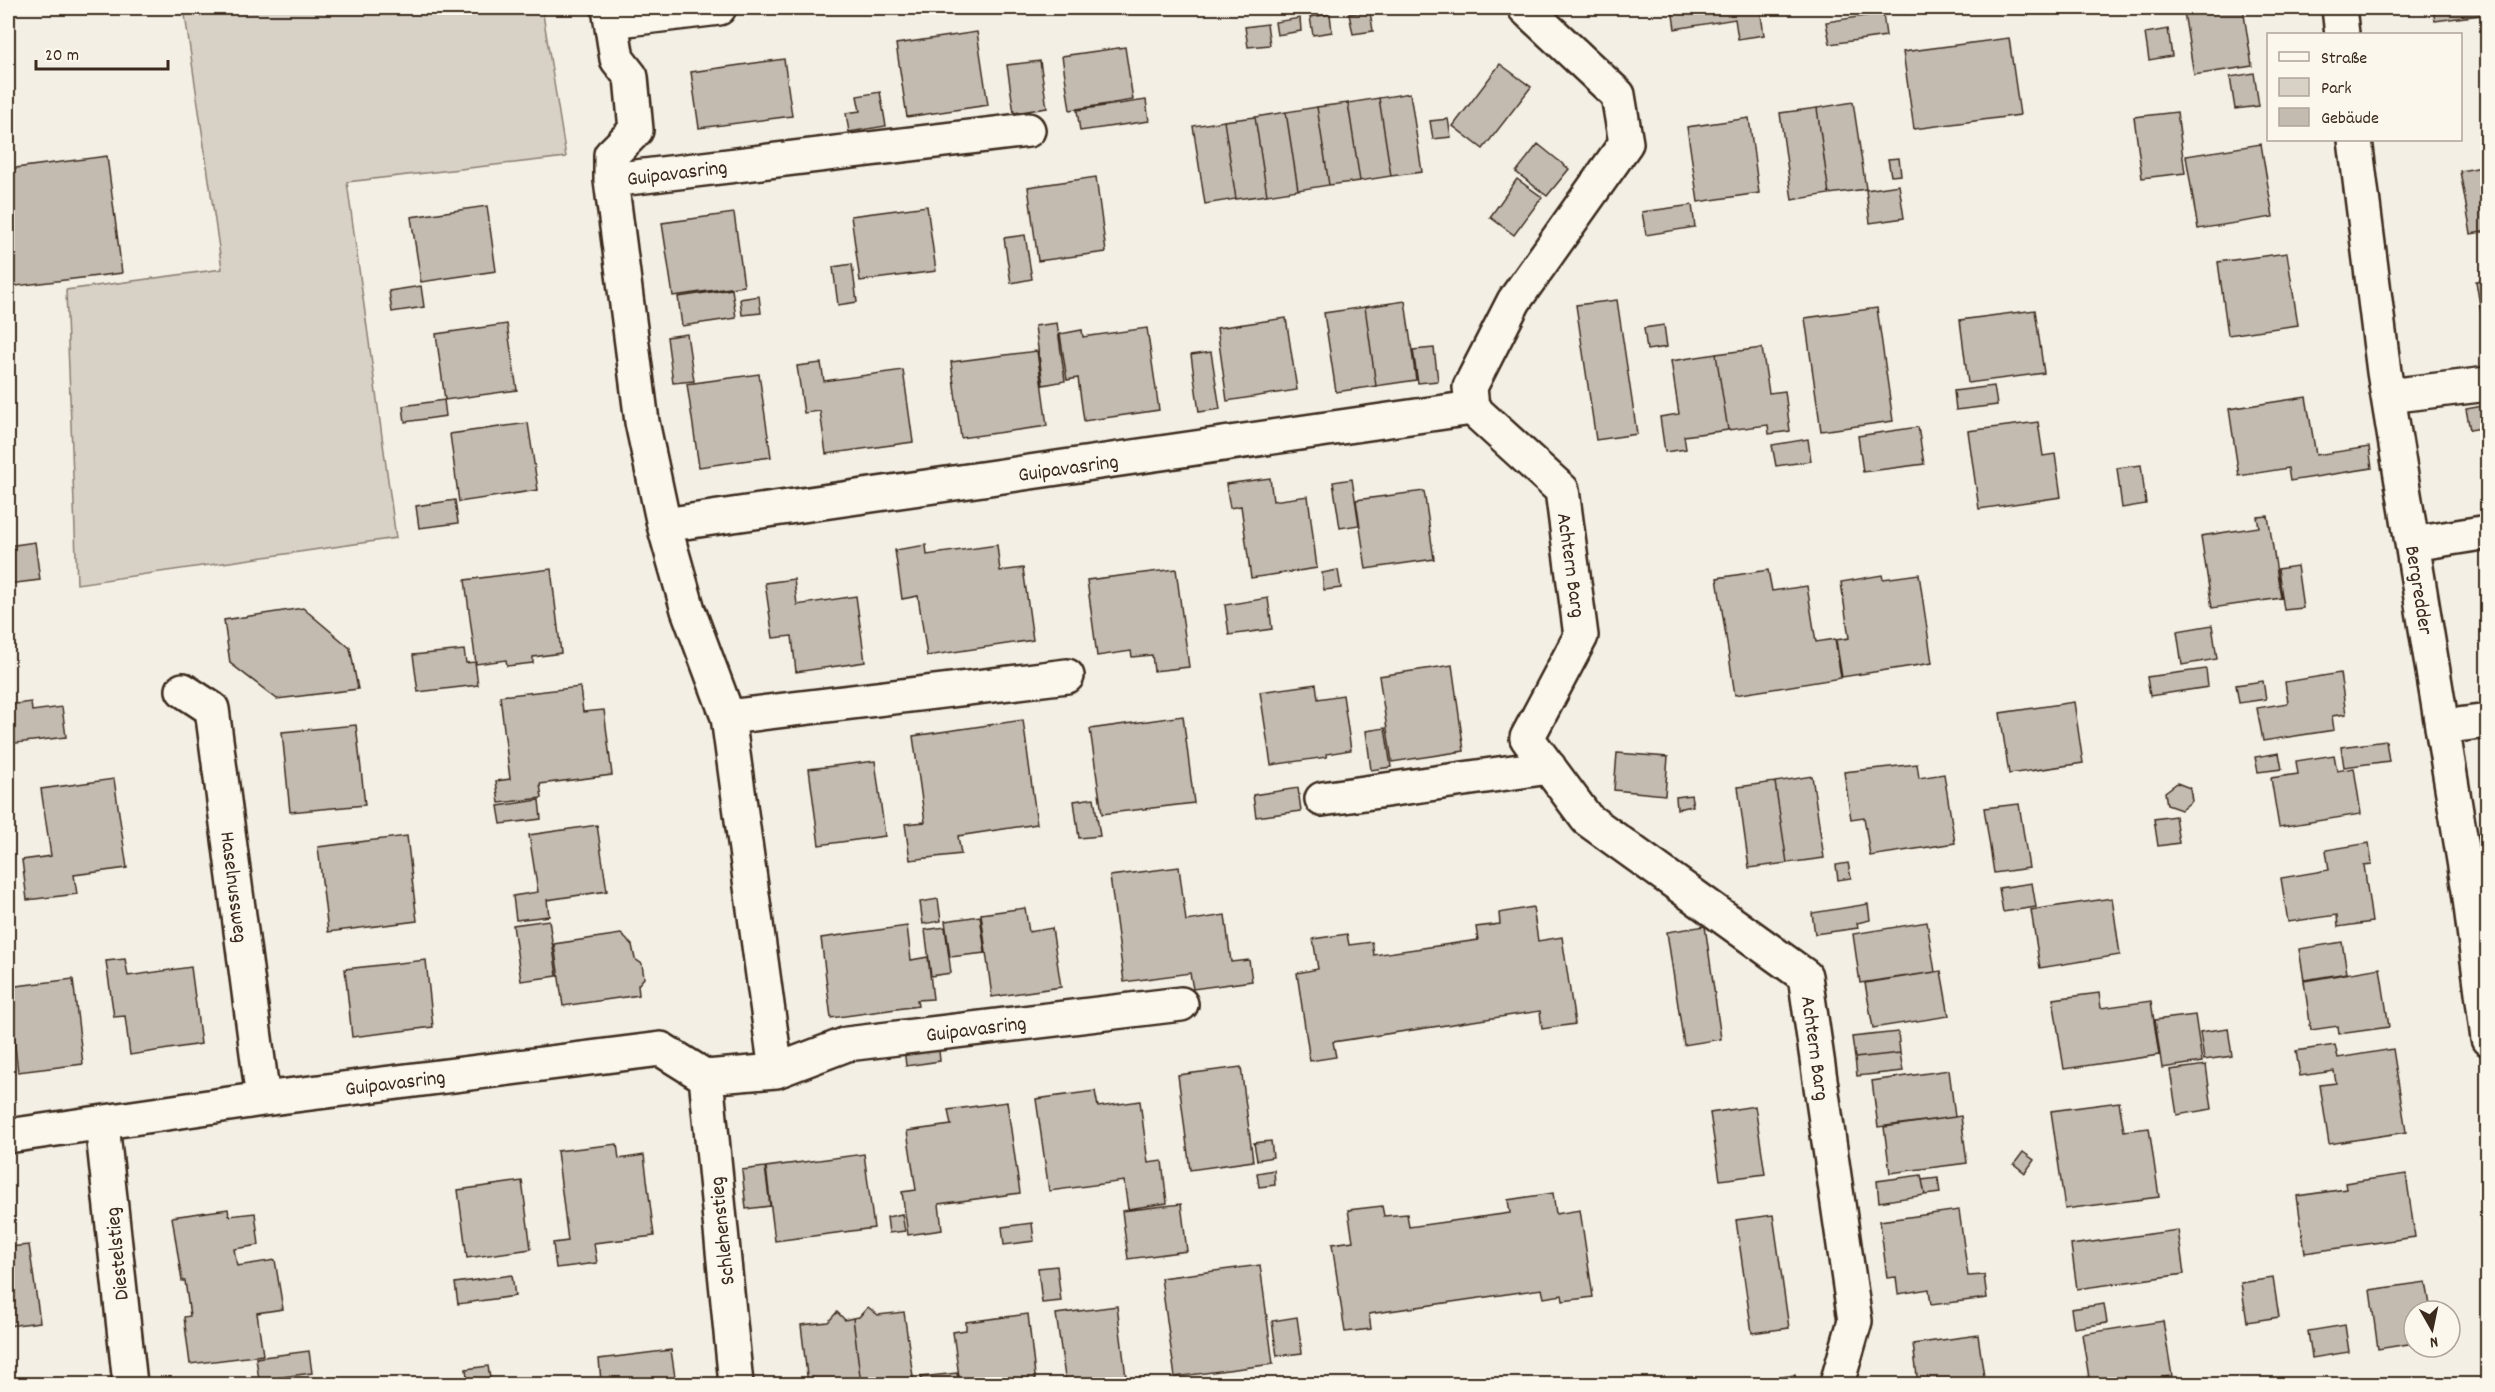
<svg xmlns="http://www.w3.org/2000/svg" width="2495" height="1392" font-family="Dekko,sans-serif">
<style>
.green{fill:#d8d1c6;stroke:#8a7e72;stroke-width:1.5}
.building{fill:#c3bbb0;stroke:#3b2a1e;stroke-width:1.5}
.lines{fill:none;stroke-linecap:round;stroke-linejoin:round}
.minor-casing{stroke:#3b2a1e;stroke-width:38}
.minor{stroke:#fbf7ec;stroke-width:33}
.labels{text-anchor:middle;stroke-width:4.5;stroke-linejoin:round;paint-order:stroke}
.street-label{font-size:21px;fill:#3b2a1e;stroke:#fbf7ec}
</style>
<rect width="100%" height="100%" fill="#f3efe4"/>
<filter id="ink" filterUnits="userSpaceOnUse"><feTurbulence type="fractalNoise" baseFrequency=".0167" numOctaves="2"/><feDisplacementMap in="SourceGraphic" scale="12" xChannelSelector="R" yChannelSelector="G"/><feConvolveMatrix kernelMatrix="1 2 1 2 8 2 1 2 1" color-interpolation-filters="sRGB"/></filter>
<g filter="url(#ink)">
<path class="green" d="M184,8h358l24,149 -219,25 49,356 -319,46 -11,-294 156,-21z"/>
<path class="building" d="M1672,8h88l4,27 -26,4 -3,-20 -60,10z
M1903,8h44l-43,6z
M2215,8h28l9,58 -58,9 -10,-63z
M2433,8h55v6l-53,7z
M1370,11l3,20 -20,3 -4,-20z
M1883,13l3,23 -56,8 -4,-22z
M1330,14l2,18 -19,3 -3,-18z
M1300,18l1,13 -24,4 -2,-13z
M1267,24l3,21 -22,2 -3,-20z
M2168,29l4,27 -23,4 -4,-27z
M977,32l11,73 -81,12 -11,-73z
M2009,38l11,77 -106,14 -11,-77z
M1125,47l8,53 -63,10 -8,-54z
M784,59l8,57 -93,12 -8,-56z
M1040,61l7,47 -33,5 -7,-48z
M1500,64l31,23 -48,62 -30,-23z
M2254,73l5,33 -24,3 -5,-32z
M880,92l6,34 -37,6 -3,-19 14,-2 -3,-15z
M1410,93l12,79 -31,4 -12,-78z
M1379,98l12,78 -31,5 -12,-78z
M1146,100l3,21 -69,10 -3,-21z
M1853,102l13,87 -37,5 -12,-86z
M1348,103l12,78 -31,4 -12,-78z
M1317,107l12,78 -31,5 -12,-78z
M1817,108l12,86 -37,6 -12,-87z
M1286,112l12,78 -31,5 -12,-78z
M2177,112l8,61 -43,5 -8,-61z
M1255,117l12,78 -31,4 -12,-78z
M1749,118l10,75 -61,9 -11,-75z
M1448,119l3,18 -18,2 -3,-18z
M1224,121l12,78 -31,5 -12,-78z
M1538,144l31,25 -22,27 -31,-24z
M2261,144l12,73 -75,12 -12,-73z
M107,156l15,117 -114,14v-118z
M1899,158l2,17 -10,1 -3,-17z
M2488,166v65l-17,3 -11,-63z
M1096,177l10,75 -68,9 -10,-74z
M1517,179l25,18 -28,38 -24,-18z
M1899,185l5,33 -34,5 -4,-33z
M1692,205l3,22 -49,8 -4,-23z
M487,206l9,65 -75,11 -10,-65z
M927,206l9,65 -76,10 -9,-65z
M734,213l10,73 -71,10 -11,-73z
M1025,235l7,44 -21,4 -7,-45z
M2287,253l11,72 -70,10 -10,-73z
M852,264l5,38 -19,3 -5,-38z
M2488,279v69h-1l-11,-67z
M421,286l3,21 -32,5 -3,-21z
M732,289l4,29 -54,8 -4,-29z
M759,296l2,17 -19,2 -2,-16z
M1617,300l20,134 -41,6 -20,-135z
M1405,301l11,79 -40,6 -11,-79z
M1365,307l11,79 -40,6 -12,-79z
M1877,308l16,113 -72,10 -16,-113z
M2035,310l9,63 -76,10 -8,-63z
M1286,318l11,72 -70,11 -10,-73z
M1057,323l8,58 -22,4 -8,-59z
M507,324l10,66 -72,10 -9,-66z
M1664,325l3,22 -20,3 -3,-22z
M1147,328l12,82 -75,11 -6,-43 -11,2 -7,-46 22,-4 1,7z
M687,334l7,47 -21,2 -6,-46z
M1434,348l4,33 -20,2 -5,-33z
M1762,348l7,45 16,-2 5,40 -21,3 -1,-9 -40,5 -12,-76z
M1037,351l10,75 -86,12 -10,-76z
M1211,352l9,57 -21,3 -8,-57z
M1716,354l12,76 -44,6 2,13 -21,3 -5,-35 19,-3 -8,-53z
M821,363l3,18 79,-11 10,72 -87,12 -6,-43 -16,2 -7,-47z
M759,374l12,83 -72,10 -12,-83z
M1994,386l3,19 -41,5 -2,-19z
M2306,397l10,58 53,-8 3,21 -82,13 -2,-13 -49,8 -10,-67z
M444,400l2,16 -41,6 -2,-16z
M2488,405v22l-18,3 -4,-21z
M2038,422l5,34 12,-2 6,43 -82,12 -11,-78z
M528,423l10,67 -79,12 -9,-68z
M1918,427l6,37 -61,8 -5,-36z
M1808,439l3,22 -35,5 -4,-21z
M2141,465l5,39 -24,4 -5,-40z
M1270,478l3,23 35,-5 9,72 -66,10 -10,-72 -11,2 -4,-24z
M1352,479l7,46 -19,3 -7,-46z
M1424,491l10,68 -68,10 -10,-69z
M455,500l3,23 -39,5 -3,-22z
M2268,516l13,82 -69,10 -11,-72 58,-9 -2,-10z
M35,542l5,38 -32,4v-38z
M926,545l1,10 70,-10 3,26 23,-3 10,72 -106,16 -9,-60 -16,3 -7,-49z
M2297,566l6,42 -19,2 -6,-41z
M551,569l10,84 -28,4v6l-26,3 -1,-6 -30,4 -11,-84z
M1176,569l13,98 -35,4 -2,-16 -20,2 -1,-6 -34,5 -10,-76z
M1338,570l3,18 -17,2 -2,-17z
M1768,570l4,21 35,-5 9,56 19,-3 6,39 -106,17 -18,-117z
M1919,574l13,89 -90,14 -6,-37 13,-2 -8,-56 41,-7 1,4z
M794,579l3,26 59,-9 9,66 -69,10 -4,-36 -19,2 -8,-55z
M1268,598l4,31 -43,6 -4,-30z
M303,608l47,40 8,41 -81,10 -47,-36 -6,-43z
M2212,625l5,34 -35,6 -5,-34z
M464,650l2,13 9,-1 3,23 -60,7 -5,-37z
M1452,665l12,86 -72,11 -13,-86z
M2206,669l2,18 -58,9 -3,-19z
M2340,673l6,41 -14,2 2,14 -71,11 -6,-33 31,-5 -3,-21z
M2263,681l3,18 -27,4 -3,-18z
M1316,684l2,15 25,-4 8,55 -25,4 1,3 -56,8 -11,-73z
M580,687l3,25 21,-2 8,65 -72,9 2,14 -43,5 -3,-22 14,-2 -10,-83z
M31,702l1,9 30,-4 4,30 -58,7v-39z
M2074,702l9,61 -74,11 -9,-61z
M1183,716l11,87 -92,11 -12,-85z
M1023,720l14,104 -79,12 3,18 -51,6 -5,-36 20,-2 -12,-86z
M356,725l9,80 -75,7 -8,-80z
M1385,728l6,39 -20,3 -5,-39z
M2386,741l3,20 -45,6 -3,-20z
M1617,753l51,4 -3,38 -51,-5z
M2279,753l3,16 -24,3 -3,-15z
M2334,755l3,16 17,-3 7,46 -82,13 -8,-49 27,-4 -2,-13z
M875,761l10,75 -66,9 -10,-76z
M1917,764l2,14 25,-4 11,69 -85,13 -6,-39 -13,2 -7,-47z
M1812,776l12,82 -37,5 -12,-81z
M114,779l13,89 -53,7 3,19 -50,6 -5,-40 29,-4 -10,-67z
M1775,782l12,81 -38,5 -11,-81z
M2177,783l13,5 2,13 -11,9 -14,-5 -2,-13z
M1298,788l3,23 -45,6 -3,-22z
M1691,795l2,11 -16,3 -1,-12z
M1094,798l6,38 -21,2 -5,-37z
M539,800l2,19 -40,5 -3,-18z
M2019,804l10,64 -35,5 -10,-65z
M2175,816l4,27 -21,3 -4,-27z
M597,825l10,66 -60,9 2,16 -33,4 -3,-24 25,-4 -9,-57z
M407,836l10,85 -89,11 -10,-85z
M2369,843l3,21 -8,1 8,57 -34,5 -1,-12 -49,7 -7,-44 48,-8 -3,-20z
M1848,863l3,15 -13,2 -2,-15z
M1179,867l7,54 39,-6 6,47 18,-2 3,21 -59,8 -3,-16 -66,9 -14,-106z
M2032,883l4,24 -33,5 -4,-24z
M2112,898l8,57 -80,13 -9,-58z
M938,899l3,22 -18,3 -3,-22z
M1868,904l2,16 -13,3 1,5 -43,6 -3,-21z
M1533,907l5,34 24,-4 13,87 -33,5 -2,-18 -207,31 3,15 -26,4 -13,-88 21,-4 -5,-30 34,-5 2,11 23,-3 2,13 104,-15 -2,-13 24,-3 -1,-11z
M1025,908l4,24 23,-4 9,59 -69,10 -11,-83z
M980,916l5,37 -35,4 -5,-36z
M549,920l8,56 -36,5 -8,-56z
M1927,922l8,50 -75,11 -7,-49z
M907,926l4,34 17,-3 5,42 -16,1 1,6 -87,12 -10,-80z
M1705,926l16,113 -37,6 -17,-113z
M945,927l6,46 -20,3 -6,-46z
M621,934l11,11 3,14 7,5 2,14 -6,7 1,10 -76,11 -9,-62z
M2342,942l5,31 -43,7 -5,-31z
M125,959l3,17 63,-9 10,77 -71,11 -5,-39 -11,1 -8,-56z
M426,960l7,67 -81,10 -7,-68z
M2380,968l9,59 -50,7 -1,-8 -27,4 -7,-49z
M1941,971l8,45 -76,12 -8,-45z
M73,979l10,85 -65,8 -10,-85z
M8,993l3,25h-3z
M2099,993l2,15 50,-7 8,54 -95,14 -11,-70z
M2195,1015l7,47 -40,6 -7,-48z
M2228,1028l4,28 -28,4 -4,-28z
M1898,1032l2,21 -45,5 -3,-21z
M938,1041l2,20 -34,5 -2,-19z
M2335,1045l3,13 55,-9 13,83 -77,12 -9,-59 16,-2 -2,-12 -34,5 -4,-25z
M1900,1053l3,18 -46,5 -2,-18z
M2206,1065l6,44 -35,6 -7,-45z
M1241,1067l12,94 -63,9 -12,-95z
M1949,1070l6,47 -77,10 -6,-46z
M1095,1091l3,16 42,-6 8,62 14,-2 5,42 -39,6 -4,-28 -75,10 -13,-92z
M1007,1102l13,91 -81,11 3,26 -34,5 -6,-43 14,-2 -9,-59 44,-6 -3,-15z
M2119,1102l5,29 25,-3 10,69 -94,12 -14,-98z
M1755,1106l10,68 -45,6 -10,-67z
M1961,1116l6,47 -77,10 -6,-46z
M1271,1141l2,16 -16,3 -3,-17z
M617,1144l2,15 25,-4 10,81 -60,7 3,20 -41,5 -3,-25 15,-2 -11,-90z
M2023,1152l11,8 -9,13 -11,-9z
M864,1154l10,74 -99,13 -9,-74z
M765,1167l5,39 -24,3 -4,-39z
M1274,1170l1,15 -16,2 -2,-14z
M2406,1174l9,63 -110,16 -8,-57 49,-7 -1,-6z
M1921,1175l4,20 -46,7 -2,-21z
M1938,1178l2,15 -15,2 -3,-15z
M522,1181l9,68 -64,9 -9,-68z
M1553,1193l3,21 24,-4 13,87 -30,4 -1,-6 -18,3 -2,-9 -173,25 2,15 -26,3 -13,-88 21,-3 -5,-31 34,-4 2,10 23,-2 2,13 101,-14 -2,-13z
M1181,1204l6,47 -59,8 -6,-48z
M228,1209l1,7 26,-3 4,32 -25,4 3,17 38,-6 8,49 -26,4 6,42 -73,9 -6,-47 6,-1 -5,-35h-3l-10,-64z
M1959,1210l9,66 16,-1 3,23 -56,7 -2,-16 -31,5 -2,-17 -9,1 -7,-57z
M902,1214l3,17 -16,2 -2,-16z
M1773,1215l16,113 -37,5 -16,-113z
M1032,1223l2,18 -30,4 -2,-18z
M2178,1230l6,44 -107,15 -6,-44z
M29,1245l11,77 -32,4v-79z
M1260,1265l13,99 -98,13 -14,-99z
M1057,1266l4,35 -19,2 -4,-35z
M512,1275l3,21 -57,8 -3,-21z
M2273,1278l6,39 -32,5 -6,-39z
M2426,1282l5,29h-17v32l-36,6 -8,-59z
M2104,1304l3,19 -33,5 -3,-19z
M1117,1306l9,71 -60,7 -10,-70z
M868,1307l10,8 26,-3 10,72h-53l-8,-66 6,-1z
M837,1312l8,8 8,-2 8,66h-53l-7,-59 27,-3z
M1028,1314l8,70h-76l-7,-52 13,-2v-8z
M1297,1317l5,36 -25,3 -5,-35z
M2163,1321l9,55 -55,8h-27l-8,-50z
M2345,1325l4,27 -37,6 -4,-27z
M1978,1335l7,49h-67l-5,-40z
M671,1350l5,34h-92l17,-3 -2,-22z
M309,1351l3,22 -53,7 -3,-22z
M488,1366l3,18h-23l-2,-15z
M957,1373l2,11h-37l-1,-7z
M1795,1375l2,9h-21l-1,-6z
M282,1380l1,4h-36z"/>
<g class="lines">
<g class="minor-casing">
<path id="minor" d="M1525,8l93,87 8,48 -112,158 -44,86 2,21 90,82 19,146 -54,102 60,81 218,157 50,345 -17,59v4
M2339,8l3,26
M611,21l108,-13
M2355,140l29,232 85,519 19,148
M611,180l417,-50
M2388,396l100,-12
M664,525l808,-117
M2413,544l75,-12
M183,690l29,19 51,390
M728,717l339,-41
M2442,727l46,-6
M1322,799l227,-32
M776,1071l71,-27 334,-40
M706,1077l30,307
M102,1124l28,260
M8,1136l255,-37 398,-50 45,28 70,-6 -48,-354 -40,-107 -24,-85 -22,-103 -31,-242v-25l25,-25 -5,-53 -14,-18 -8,-51"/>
</g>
<use href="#minor" class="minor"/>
</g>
</g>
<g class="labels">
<g class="street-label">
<text transform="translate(677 172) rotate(-7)" y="7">Guipavasring</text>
<text transform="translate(1068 467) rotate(-8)" y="7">Guipavasring</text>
<text transform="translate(1572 565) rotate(82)" y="7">Achtern Barg</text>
<text transform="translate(2420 590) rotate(81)" y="7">Bergredder</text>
<text transform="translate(235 887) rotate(83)" y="7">Haselnussweg</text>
<text transform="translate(976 1028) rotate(-7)" y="7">Guipavasring</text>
<text transform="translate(1816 1048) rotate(82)" y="7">Achtern Barg</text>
<text transform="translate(395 1082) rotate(-7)" y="7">Guipavasring</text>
<text transform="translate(721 1231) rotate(-96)" y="7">Schlehenstieg</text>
<text transform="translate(116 1254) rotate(-96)" y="7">Diestelstieg</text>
</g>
</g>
<rect width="2495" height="1392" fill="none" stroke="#fbf7ec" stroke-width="30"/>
<rect x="15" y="15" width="2465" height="1362" fill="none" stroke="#3b2a1e" stroke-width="2" filter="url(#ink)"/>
<rect x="2267" y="33" width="195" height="108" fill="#fbf7ec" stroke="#aea59a" stroke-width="1.5"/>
<rect x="2279" y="52" width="30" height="9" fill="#fbf7ec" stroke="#aea59a" stroke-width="1.5"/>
<text x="2321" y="63" font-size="18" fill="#3b2a1e">Straße</text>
<rect x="2279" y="78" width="30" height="18" fill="#d8d1c6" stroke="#aea59a" stroke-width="1.5"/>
<text x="2321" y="93" font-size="18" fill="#3b2a1e">Park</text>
<rect x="2279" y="108" width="30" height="18" fill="#c3bbb0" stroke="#aea59a" stroke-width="1.5"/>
<text x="2321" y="123" font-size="18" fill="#3b2a1e">Gebäude</text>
<g transform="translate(2432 1329) rotate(171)"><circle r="28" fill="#fbf7ec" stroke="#aea59a" stroke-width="1.5"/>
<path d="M0-4.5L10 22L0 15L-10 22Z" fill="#3b2a1e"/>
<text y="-9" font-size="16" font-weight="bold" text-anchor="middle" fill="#3b2a1e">N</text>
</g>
<path d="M36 60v9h132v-9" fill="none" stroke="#3b2a1e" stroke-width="3"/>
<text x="45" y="60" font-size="18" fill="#3b2a1e" stroke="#fbf7ec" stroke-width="4.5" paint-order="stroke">20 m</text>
</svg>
